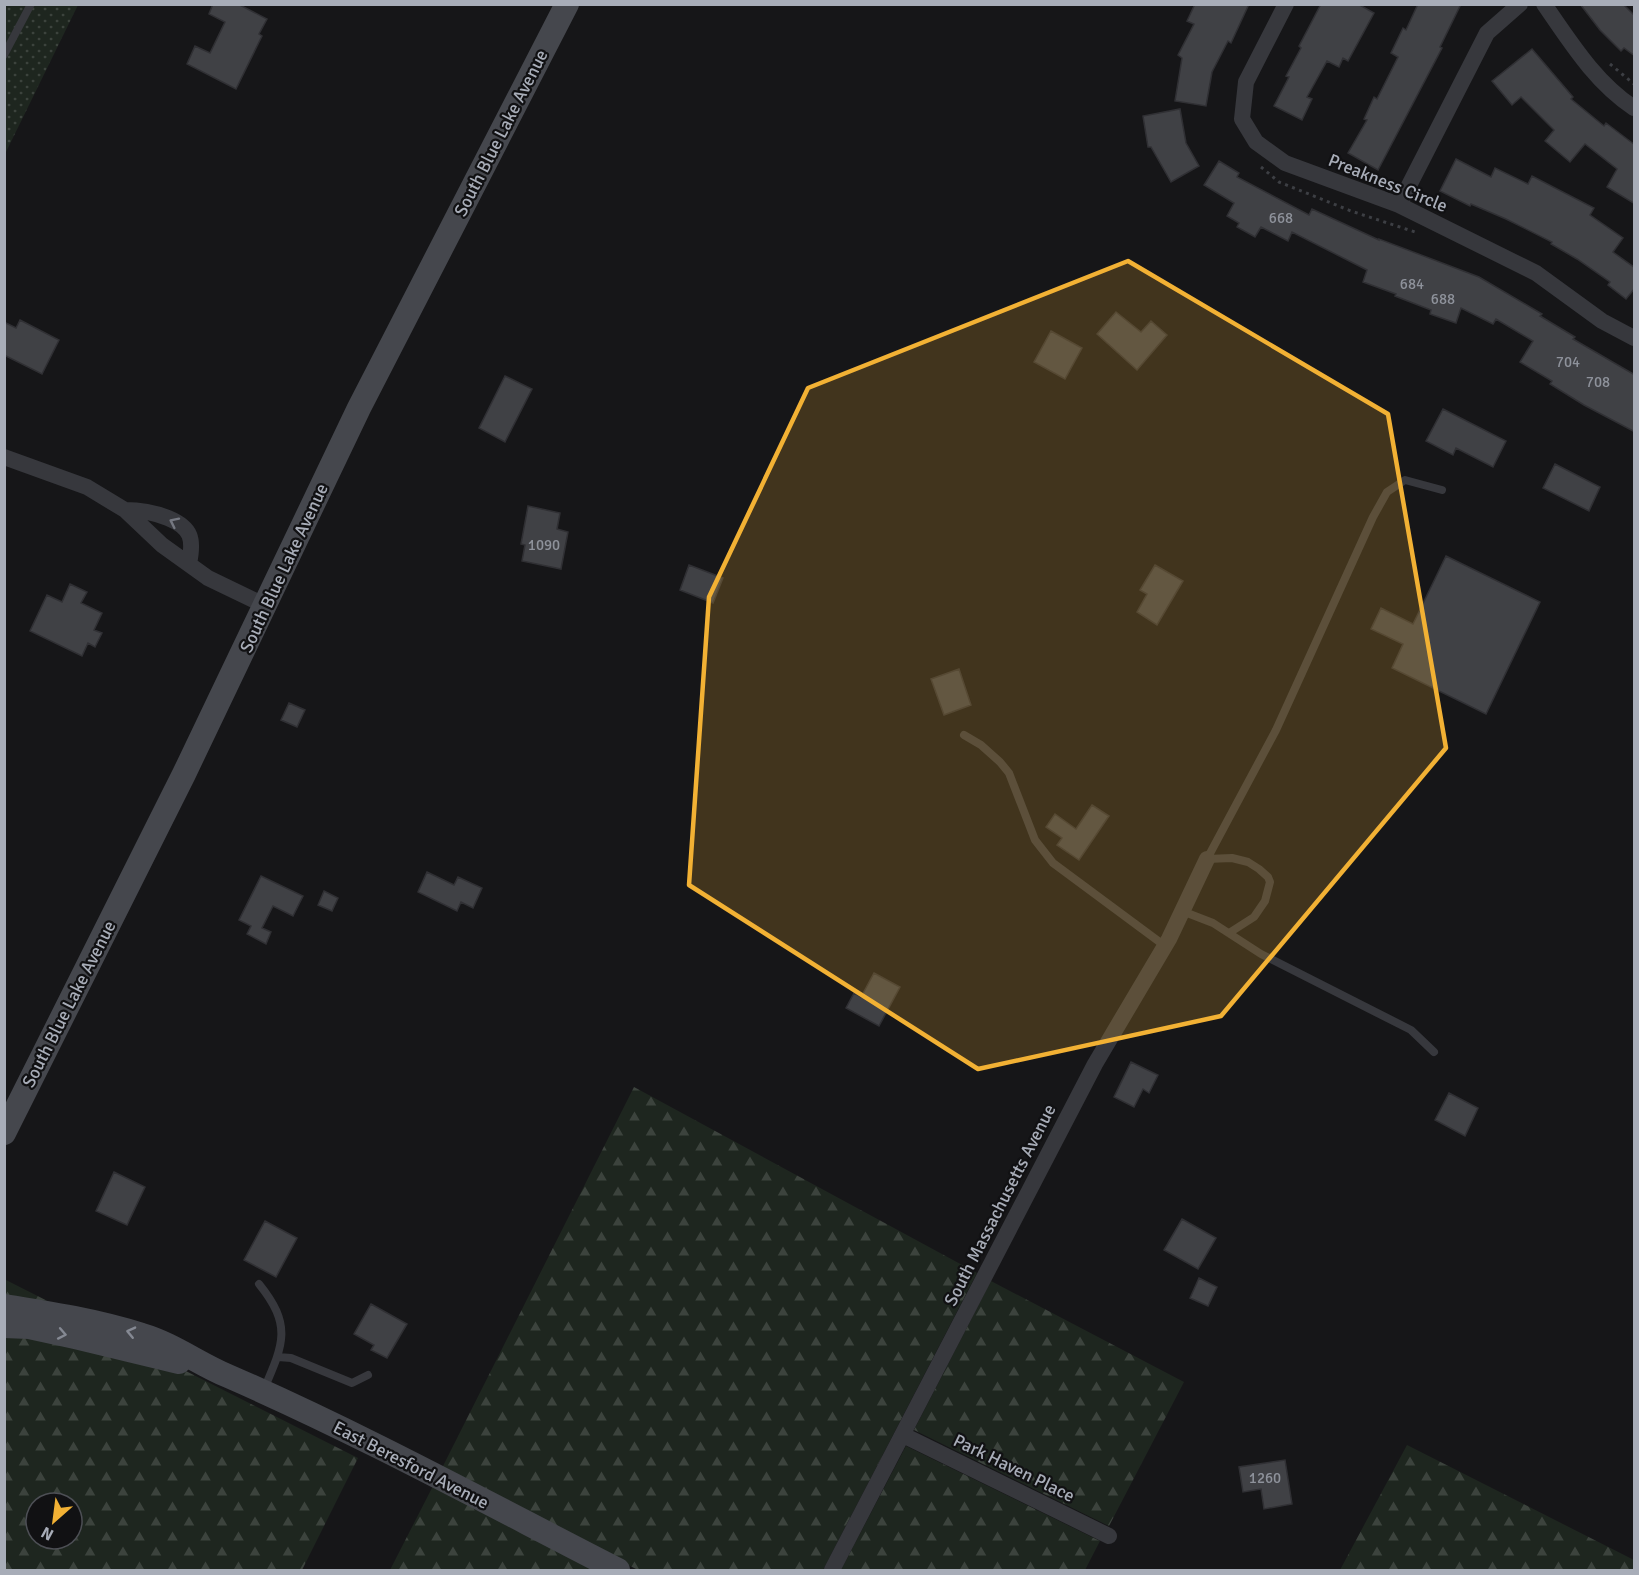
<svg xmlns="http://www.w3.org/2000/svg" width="1639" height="1575" font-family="Signika,sans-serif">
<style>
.grass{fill:url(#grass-dots)}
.forest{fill:url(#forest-firs);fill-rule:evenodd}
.building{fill:#404145;stroke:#303034;stroke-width:1.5}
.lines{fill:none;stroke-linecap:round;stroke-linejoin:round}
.path{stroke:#3d3f44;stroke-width:3;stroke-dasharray:3 4.5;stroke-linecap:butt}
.lane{stroke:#37383d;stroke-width:8}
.street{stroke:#37383d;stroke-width:16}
.secondary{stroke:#45474d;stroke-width:24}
.oneway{stroke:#757881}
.oneway2{stroke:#858993}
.marked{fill:#f2b134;fill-opacity:0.2;stroke:#f2b134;stroke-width:4.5;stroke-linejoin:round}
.labels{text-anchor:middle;stroke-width:4.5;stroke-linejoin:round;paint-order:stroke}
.number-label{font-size:15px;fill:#8e929b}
.street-label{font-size:18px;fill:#a8adb8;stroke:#111113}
</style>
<defs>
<pattern id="grass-dots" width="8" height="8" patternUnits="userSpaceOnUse" patternTransform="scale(1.5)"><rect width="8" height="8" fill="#1e261f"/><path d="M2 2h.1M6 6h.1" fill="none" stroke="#3c433d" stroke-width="1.8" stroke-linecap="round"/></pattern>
<pattern id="forest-firs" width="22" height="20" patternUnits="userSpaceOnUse" patternTransform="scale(1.5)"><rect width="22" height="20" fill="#1e261f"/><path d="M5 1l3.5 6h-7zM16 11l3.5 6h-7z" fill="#3c433d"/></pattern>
</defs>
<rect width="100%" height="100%" fill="#161618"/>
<path class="grass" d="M5,5h73l-73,149z"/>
<path class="forest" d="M634,1087l343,186 -154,297h-185l-197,-100z
M4,1279l354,179 -56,112h-297zM36,1503h36v36h-36z
M991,1281l193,101 -75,144 -195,-96z
M1407,1445l227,115v10h-294z
M906,1446l194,95 -15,29h-244z
M433,1486l166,84h-209z"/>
<path class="building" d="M213,4h25l29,15 -8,15 3,2 -26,53 -49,-25 8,-18 15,7 15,-31 -16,-8z
M1195,4h54l-18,39 -3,-2 -16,31 -6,34 -31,-5 7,-43 -4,-3 16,-31 -7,-3z
M1321,4h37l16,9 -26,48 -5,-3 -4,9 -12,-6 -20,36 5,2 -10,21 -28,-14 15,-29 -3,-1 15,-28 -2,-2z
M1418,4h43l-21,43 2,1 -64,122 -30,-17 19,-33 -3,-1 10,-22 3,2 21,-42 -7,-4 12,-25 3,2z
M1580,4h43l12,12v40l-11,-8 -3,3 -21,-21z
M1532,49l41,48 -2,2 33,27 2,-3 29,22v59l-28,-17 10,-18 -32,-25 -15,18 -25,-21 9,-11 -33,-33 -9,8 -20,-24z
M1180,109l6,34 13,23 -28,16 -20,-35h-3l-5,-31z
M1456,159l35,18 4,-9 33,16 4,-8 62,32 -4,7 33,23 -10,14 22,16v20l-9,11 -18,-14 2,-3 -33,-23 -26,-15 1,-2 -46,-23 -35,-15 -1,2 -30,-15z
M1219,161l20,12 -2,4 72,38 3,-6 67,31v-1l100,38 63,37 -2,2 35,21 -2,2 62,36v57l-51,-27 -34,-21 2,-3 -32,-19 13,-21 -37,-22 -3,5 -32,-16 -5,15 -26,-9 1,-4 -36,-14 1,-2 -33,-12 4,-12 -75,-38 -4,9 -27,-14 -6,10 -18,-10 2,-4 -12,-7 7,-13 -30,-18z
M1116,312l25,20 10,-11 16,14 -30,35 -40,-36z
M20,320l39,20 -17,34 -38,-19v-33l12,6z
M1051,331l31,17 -17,31 -31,-17z
M505,376l27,13 -27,53 -26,-14z
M1443,409l63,32 -13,26 -37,-19 -3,7 -27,-14z
M1555,464l45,23 -11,24 -46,-23z
M528,506l32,7 -3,16 11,3 -7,37 -39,-8 3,-16 -4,-1z
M1446,556l94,46 -54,112 -94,-46 11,-24 -32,-15 10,-21 32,16z
M689,565l34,13 -10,25 -33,-13z
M1155,565l28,16 -26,44 -20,-13 10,-18 -7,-4z
M70,584l17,8 -6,11 21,10 -8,17 8,3 -7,14 -7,-4 -6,13 -52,-25 17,-36 15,7z
M959,669l12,36 -27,10 -13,-36z
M289,703l16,7 -8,17 -16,-7z
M1092,805l17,11 -30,44 -22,-15 5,-7 -16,-11 9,-13 21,15z
M427,872l27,13 4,-8 24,11 -9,20 -12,-6 -4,9 -39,-19z
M261,876l42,20 -10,20 -20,-10 -11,22 9,4 -5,12 -19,-10 4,-8 -12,-6z
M324,891l14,7 -6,13 -14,-6z
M874,973l26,14 -21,39 -33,-18 8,-15 7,4z
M1131,1062l27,13 -9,18 -6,-4 -9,18 -20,-10z
M1449,1093l29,15 -13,28 -30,-16z
M114,1172l31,15 -18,38 -31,-14z
M1182,1219l34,19 -18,31 -34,-19z
M265,1221l32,17 -21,39 -32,-17z
M1199,1278l18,9 -9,19 -18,-8z
M371,1304l36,20 -20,34 -16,-8 3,-5 -20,-11z
M1285,1460l7,44 -28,5 -3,-20 -18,3 -4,-25z"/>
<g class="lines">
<path class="path" d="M1610,64l24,20
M1261,167l18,15 72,29 64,21"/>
<path class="lane" d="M4,55l27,-51
M964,735l17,10 19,17 9,11 26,67 18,23 112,83
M1207,859l69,-129 97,-213 14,-25 18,-12 37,10
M1207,859l25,-1 16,4 11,7 9,8 2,5 -5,19 -11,16 -25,16
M1182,911l31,12 48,31 150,76 23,22
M259,1284c33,41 25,59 5,105
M278,1357l13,1 61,25 16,-8"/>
<path class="street" d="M1286,4l-40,78 -4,37 14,23 29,21 114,42 137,68 66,48 32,17
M1544,4c27,39 51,78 90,104
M1399,205l88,-172 33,-29
M4,457l83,30 38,23 37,35 46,33 58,28
M125,510c16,0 28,2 43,8 24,10 26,21 21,46
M903,1435l206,101
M832,1570l263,-506 74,-125 38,-80"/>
<path class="secondary" d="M4,1133l180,-359 175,-366 208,-404
M4,1306c46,7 94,15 138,29 31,9 57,29 86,41 133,58 261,128 390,194
M4,1326l25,1 46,10 104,25"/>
</g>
<defs><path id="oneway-chevron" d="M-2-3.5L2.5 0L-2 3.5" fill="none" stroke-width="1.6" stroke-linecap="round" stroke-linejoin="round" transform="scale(1.5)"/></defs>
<use class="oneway" href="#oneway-chevron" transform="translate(174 522) rotate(-154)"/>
<g class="oneway2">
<use href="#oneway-chevron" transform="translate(131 1332) rotate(-167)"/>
<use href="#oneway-chevron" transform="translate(62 1334) rotate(11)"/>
</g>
<path class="marked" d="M1128,261l260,153 58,334 -225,268 -243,53 -289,-184 20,-288 99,-209z"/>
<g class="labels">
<g class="number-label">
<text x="1281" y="223">668</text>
<text x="1412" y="289">684</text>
<text x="1443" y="304">688</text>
<text x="1568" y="367">704</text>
<text x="1598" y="387">708</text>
<text x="544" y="550">1090</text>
<text x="1265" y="1483">1260</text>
</g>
<g class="street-label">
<text transform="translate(501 133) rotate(-63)" y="6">South Blue Lake Avenue</text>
<text transform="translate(1388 183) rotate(22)" y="6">Preakness Circle</text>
<text transform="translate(284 568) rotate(-65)" y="6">South Blue Lake Avenue</text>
<text transform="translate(69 1004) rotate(-63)" y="6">South Blue Lake Avenue</text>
<text transform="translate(1000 1205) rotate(-63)" y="6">South Massachusetts Avenue</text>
<text transform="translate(411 1465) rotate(27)" y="6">East Beresford Avenue</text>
<text transform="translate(1014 1468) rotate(26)" y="6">Park Haven Place</text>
</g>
</g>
<rect width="1639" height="1575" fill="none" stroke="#a8adb8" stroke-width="12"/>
<g transform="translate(54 1521) rotate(208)"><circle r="28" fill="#111113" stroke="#4d4f55" stroke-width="1.5"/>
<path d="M0-4.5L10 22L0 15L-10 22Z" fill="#f2b134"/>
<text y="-9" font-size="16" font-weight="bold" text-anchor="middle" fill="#a8adb8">N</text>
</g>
</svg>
